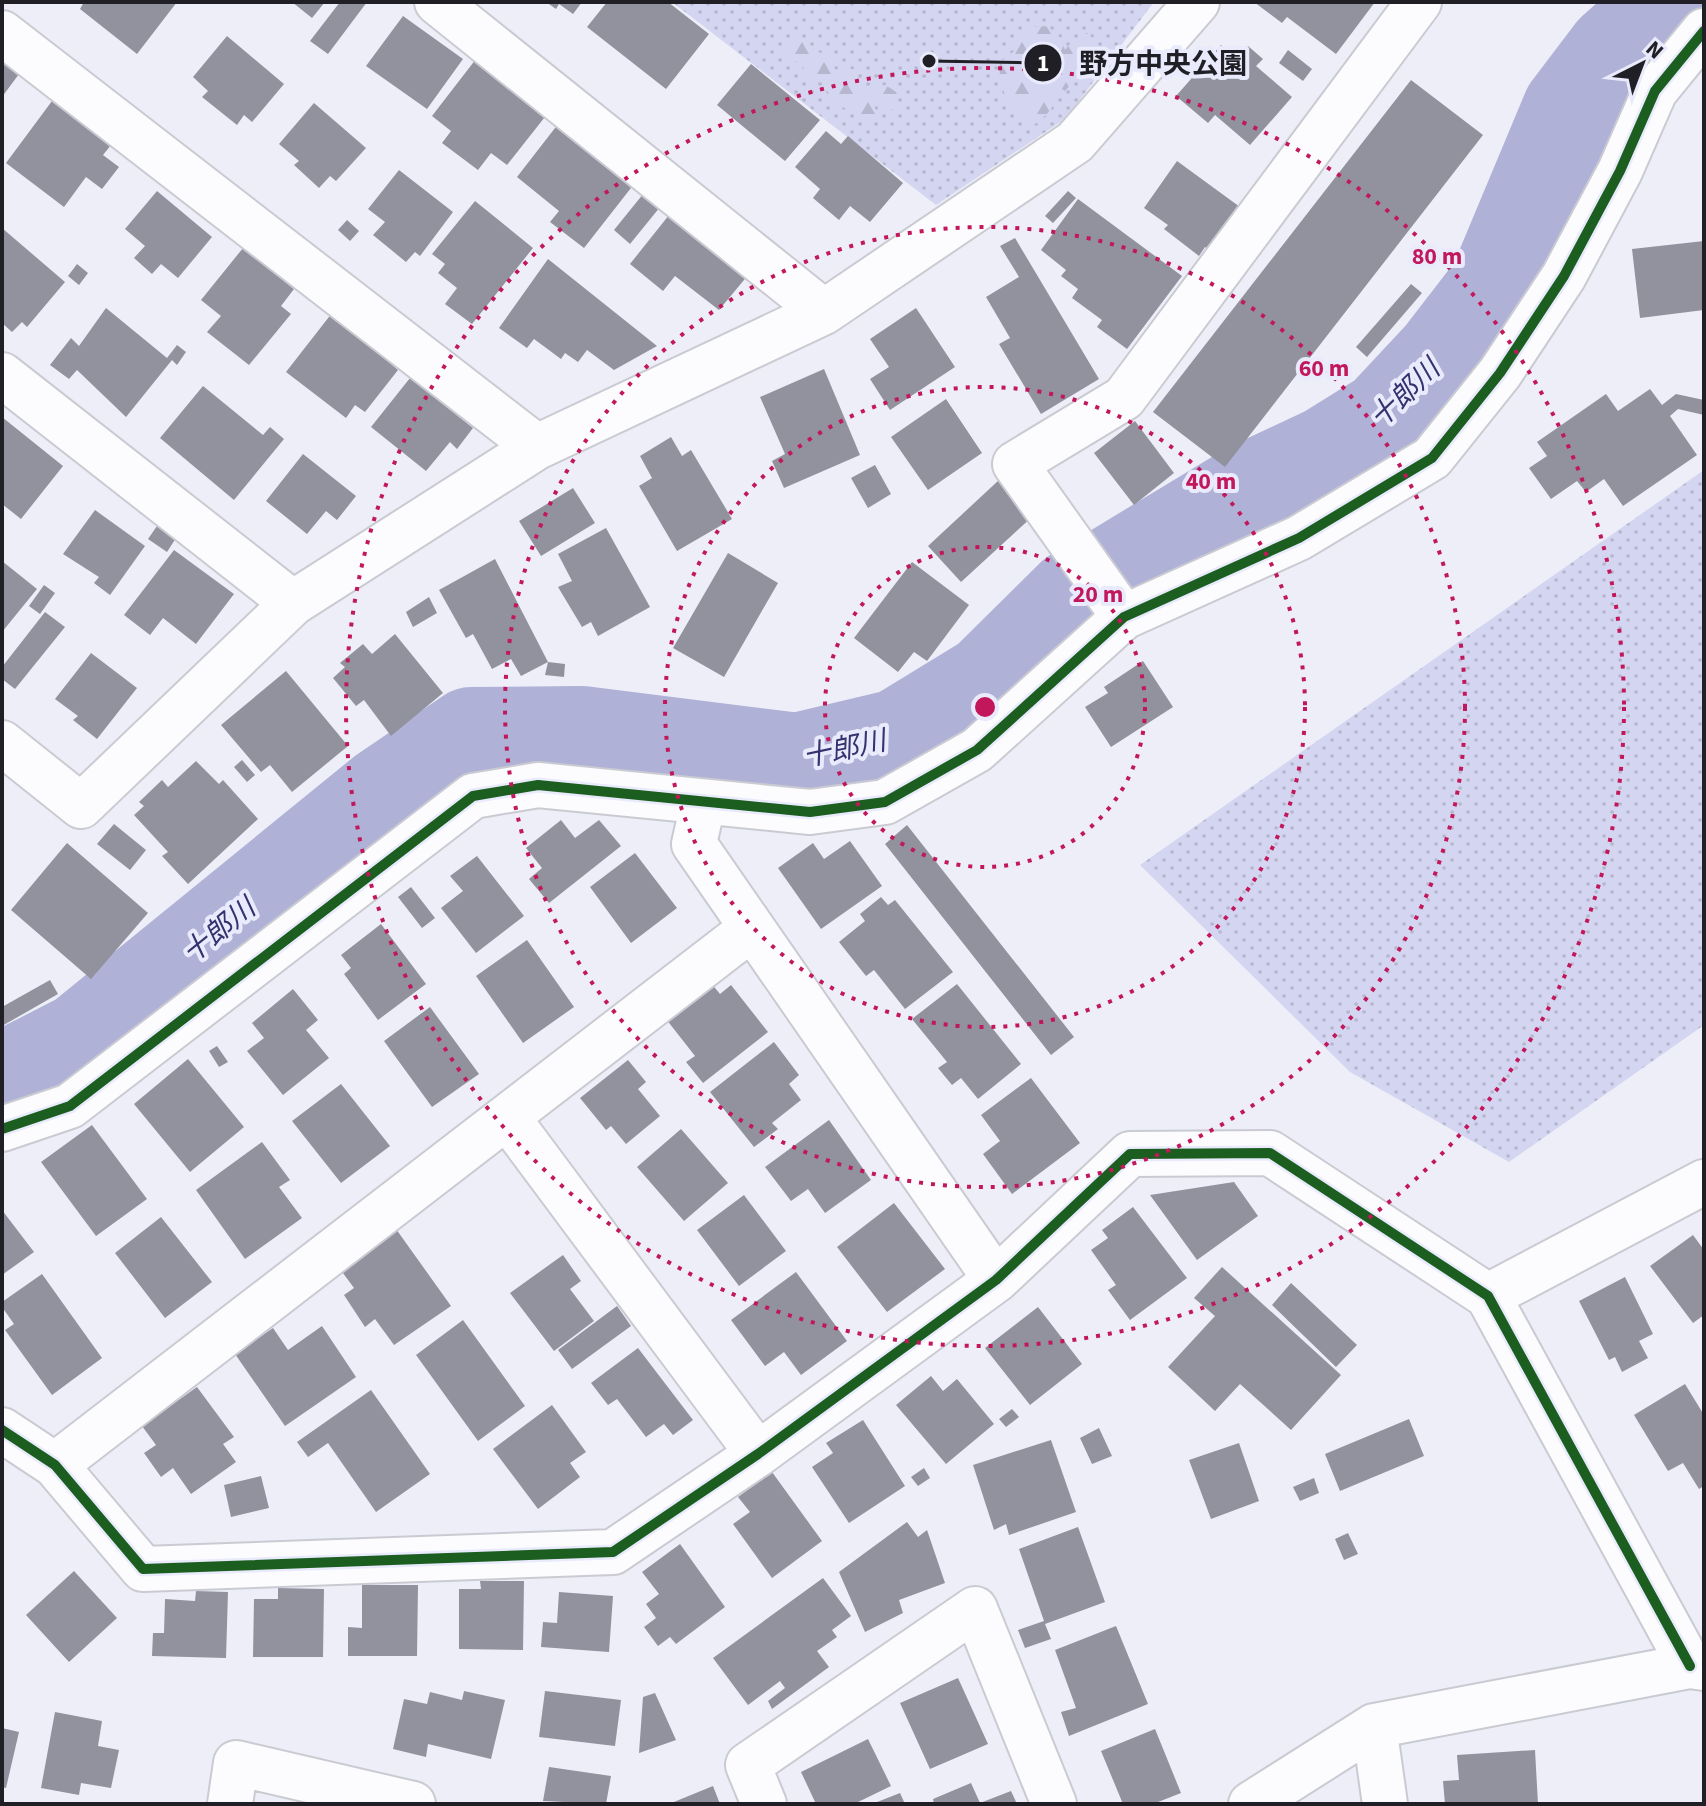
<svg xmlns="http://www.w3.org/2000/svg" width="1706" height="1806" font-family="'Source Sans 3','Noto Sans JP',sans-serif">
<style>
.grass{fill:url(#grass-dots)}
.forest{fill:url(#forest-firs)}
.lines{fill:none;stroke-linecap:round;stroke-linejoin:round}
.river{stroke:#afb1d6;stroke-width:96}
.building{fill:#91929e}
.street-casing{stroke:#cacbd2;stroke-width:48}
.street{stroke:#fcfcfe;stroke-width:44}
.cycleway-casing{stroke:#e9ebfc;stroke-width:15}
.cycleway{stroke:#1b5e20;stroke-width:10}
.ring{fill:none;stroke:#c2185b;stroke-width:4;stroke-dasharray:4 8}
.labels{text-anchor:middle;stroke-width:8;stroke-linejoin:round;paint-order:stroke}
.water-label{font-size:28px;font-style:italic;fill:#35336f;stroke:#e9ebfc}
.centre{fill:#c2185b;stroke:#e9ebfc;stroke-width:4}
.ring-label{font-size:24px;text-anchor:middle;font-weight:bold;fill:#c2185b;stroke:#e9ebfc;stroke-width:8;stroke-linejoin:round;paint-order:stroke}
.leader{fill:none;stroke:#1f1f25;stroke-width:3}
.callout-dot{fill:#1f1f25;stroke:#e9ebfc;stroke-width:3}
.mark-label{font-size:24px;text-anchor:middle;font-weight:bold;fill:#fff}
.callout-label{font-size:28px;text-anchor:middle;font-weight:bold;fill:#1f1f25;stroke:#e9ebfc;stroke-width:8;stroke-linejoin:round;paint-order:stroke}
</style>
<defs>
<pattern id="grass-dots" width="8" height="8" patternUnits="userSpaceOnUse" patternTransform="scale(2)"><rect width="8" height="8" fill="#d4d6f1"/><path d="M2 2h.1M6 6h.1" fill="none" stroke="#b6b7ce" stroke-width="1.8" stroke-linecap="round"/></pattern>
<pattern id="forest-firs" width="22" height="20" patternUnits="userSpaceOnUse" patternTransform="scale(2)"><rect width="22" height="20" fill="#d4d6f1"/><path d="M5 1l3.5 6h-7zM16 11l3.5 6h-7z" fill="#b6b7ce"/></pattern>
</defs>
<rect width="100%" height="100%" fill="#edeef8"/>
<path class="grass" d="M672,2h482l-89,117 -129,86z
M1704,470v555l-195,137 -159,-90 -210,-207z"/>
<path class="forest" d="M1045,26c12,6 17,11 20,24l8,-10 14,-7 9,8c-3,19 -18,36 -31,50l-6,-4c-2,17 -10,27 -24,37 -24,-10 -38,-36 -35,-62l17,-13 2,-13 15,-9z
M798,34l15,15 18,9 4,12 10,-4 11,5v17c19,-2 25,-9 41,5l1,18 -25,-7 6,12 -9,7 -36,-21 -15,-25 -13,5 -4,-20 -16,-2v-16z"/>
<g class="lines">
<path class="river" d="M2,1081l80,-41 301,-245 88,-60 110,-1 216,27 101,-24 90,-55 87,-86 175,-106 77,-36 58,-36 57,-61 54,-70 74,-177 44,-58 56,-50"/>
</g>
<path class="building" d="M84,2h93l-40,52 -57,-45z
M292,2h33l-13,16z
M340,2h27l-39,52 -18,-13z
M546,2h36l-9,12 -14,-10 -3,5z
M607,2h61l41,32 -43,55 -79,-62z
M1254,2h121l-39,52 -49,-37 -5,6z
M403,16l60,43 -36,50 -61,-43z
M227,36l57,48 -32,38 -8,-7 -7,10 -35,-28 6,-6 -15,-14z
M1221,45l16,14 11,-13 15,13 -7,7 36,31 -42,48 -35,-30 -7,8 -32,-27z
M1288,50l24,19 -9,12 -24,-18z
M476,59l76,49 -45,57 -16,-12 -13,17 -36,-27 9,-12 -19,-15z
M2,61l17,13 -17,23z
M751,64l69,56 -35,41 -68,-56z
M1411,80l72,55 -258,332 -72,-55z
M52,101l59,44 -8,10 16,12 -17,22 -16,-12 -22,30 -58,-44z
M314,103l52,45 -30,33 -6,-5 -11,12 -25,-23 5,-4 -20,-17z
M562,119l76,60 -54,69 -34,-26 9,-11 -42,-34z
M826,131l15,13 7,-8 55,47 -33,39 -20,-16 -11,14 -26,-22 7,-9 -25,-22z
M1177,161l63,46 -30,44 -5,-4 -6,9 -35,-27 4,-4 -24,-17z
M399,170l54,42 -33,44 -5,-4 -9,10 -33,-27 12,-13 -17,-13z
M652,183l17,13 -39,48 -16,-14z
M157,191l55,46 -34,41 -17,-14 -9,10 -18,-16 11,-12 -20,-17z
M1068,191l8,7 -23,25 -8,-7z
M1078,199l104,77 -55,73 -30,-22 5,-7 -30,-22 6,-9 -17,-13 5,-6 -25,-20z
M475,201l58,47 -61,76 -27,-20 12,-16 -19,-15 7,-9 -13,-10z
M677,205l77,63 -35,42 -44,-34 -12,15 -33,-27z
M347,220l12,11 -9,10 -12,-11z
M2,228l63,54 -38,45 -5,-5 -10,10 -10,-9z
M1015,238l84,141 -58,35 -42,-70 11,-6 -24,-41 33,-20 -19,-31z
M1704,241v69l-64,8 -8,-69z
M243,248l51,41 -13,17 10,8 -42,51 -42,-33 14,-16 -20,-16z
M548,259l109,87 -43,24 -27,-20 -9,12 -13,-9 -4,6 -27,-20 -7,9 -28,-20z
M77,264l11,9 -9,12 -11,-9z
M1411,284l11,9 -55,64 -11,-10z
M106,308l61,50 10,-13 9,7 -9,13 -5,-5 -46,57 -49,-47 -8,9 -19,-14 21,-27 8,8z
M916,308l39,59 -65,43 -20,-31 19,-12 -19,-28z
M332,313l60,46 -3,3 9,8 -33,42 -10,-7 -9,13 -60,-46z
M824,369l36,86 -76,33 -12,-27 13,-7 -25,-57z
M410,378l63,50 -16,21 -7,-7 -24,29 -55,-44z
M203,386l60,49 7,-8 14,12 -50,61 -74,-62z
M1650,389l12,16 14,-11 28,6v15l-26,-6 -8,7 27,39 -74,51 -19,-27 -18,13 -9,-11 -26,18 -22,-31 18,-12 -10,-14 69,-48 12,17z
M946,399l36,54 -54,37 -37,-53z
M2,417l61,49 -42,53 -19,-15z
M1135,421l39,52 -40,32 -40,-52z
M671,437l11,19 9,-6 41,69 -55,32 -38,-65 13,-8 -12,-22z
M303,454l53,42 -19,24 -11,-9 -19,23 -41,-33z
M875,465l16,29 -23,14 -17,-30z
M999,480l34,36 -72,66 -33,-36z
M573,488l22,35 -54,33 -22,-35z
M95,510l50,36 -35,49 -16,-12 5,-6 -36,-23z
M157,526l19,12 -9,14 -19,-13z
M606,528l44,79 -52,29 -7,-14 -9,5 -24,-40 14,-6 -14,-27z
M174,550l60,44 -38,50 -33,-26 -13,17 -26,-20z
M728,553l50,30 -54,94 -51,-29z
M495,559l53,103 17,2 -1,13 -19,-2 3,-13 -27,14 -10,-17 -19,10 -19,-35 -7,4 -27,-48z
M2,561l35,28 -35,43z
M912,562l57,43 -42,56 -13,-9 -16,20 -44,-34z
M44,585l11,8 -15,21 -11,-8z
M429,597l8,16 -24,14 -7,-15z
M45,612l20,15 -50,62 -13,-10v-12z
M395,634l48,59 -52,43 -27,-36 -8,6 -23,-28 12,-11 -5,-4 23,-19 9,10z
M91,653l46,35 -40,51 -24,-19 5,-4 -23,-17z
M1143,661l30,46 -62,40 -26,-40 23,-14 -4,-6z
M286,671l62,75 -56,46 -22,-27 -9,7 -40,-47z
M242,760l13,15 -8,7 -13,-15z
M196,761l23,23 4,-4 35,39 -70,65 -26,-28 6,-4 -34,-37 10,-9 -5,-4 23,-22 6,7z
M561,820l14,18 24,-18 22,26 -72,57 -20,-24 13,-11 -16,-20z
M114,824l32,26 -16,20 -33,-26z
M907,825l167,212 -23,18 -166,-211z
M850,841l32,45 -61,43 -43,-61 35,-25 11,16z
M67,843l81,70 -57,66 -80,-69z
M635,853l42,55 -46,35 -41,-56z
M477,856l47,60 -48,37 -35,-45 22,-17 -13,-15z
M411,887l24,31 -13,10 -24,-31z
M881,897l7,8 7,-5 58,72 -48,37 -31,-39 -8,6 -27,-34 26,-21 -5,-7z
M381,924l45,60 -48,36 -34,-46 7,-6 -10,-13z
M527,940l47,67 -51,36 -47,-67z
M50,980l8,14 -56,32v-19z
M711,983l9,11 11,-9 37,47 -65,51 -17,-21 9,-6 -29,-37z
M957,984l64,80 -43,35 -17,-21 -9,7 -14,-17 9,-6 -35,-43z
M293,989l25,31 -12,10 23,28 -46,37 -36,-44 17,-13 -12,-15z
M430,1007l49,67 -47,33 -48,-66z
M774,1042l25,33 -10,9 12,16 -29,23 6,6 -24,18 -44,-55z
M217,1046l11,16 -9,5 -10,-16z
M188,1059l56,68 -54,45 -56,-68z
M628,1060l18,22 -8,7 22,27 -34,28 -15,-18 -5,4 -26,-32z
M1031,1078l49,65 -68,51 -29,-40 17,-13 -19,-26z
M341,1084l49,62 -49,37 -49,-62z
M829,1120l42,60 -46,33 -17,-24 -17,12 -26,-34z
M92,1125l55,74 -51,37 -55,-74z
M681,1129l47,54 -44,38 -47,-54z
M262,1142l28,38 -11,7 23,31 -57,41 -49,-69z
M1234,1182l24,34 -61,44 -47,-65z
M744,1195l42,56 -47,35 -42,-56z
M894,1203l51,66 -58,43 -50,-65z
M1133,1207l54,71 -57,42 -22,-30 8,-5 -25,-35 17,-12 -6,-8z
M2,1210l32,42 -32,23z
M161,1217l51,65 -47,36 -50,-65z
M396,1229l55,77 -57,39 -19,-26 -10,8 -21,-32 10,-7 -14,-19z
M1693,1235l11,15v65l-11,8 -43,-57z
M563,1255l18,26 -11,8 24,32 -40,30 -44,-58z
M1222,1267l119,108 -50,55 -51,-46 -25,27 -47,-44 47,-51 -21,-18z
M796,1272l51,69 -46,34 -17,-23 -19,14 -34,-46z
M42,1274l60,84 -50,37 -47,-65 9,-6 -12,-17v-5z
M1625,1277l28,57 -14,7 9,17 -26,14 -7,-15 -6,3 -30,-59z
M1291,1283l66,62 -21,22 -64,-62z
M617,1306l14,20 -59,43 -14,-19z
M1038,1307l44,57 -52,41 -45,-57z
M463,1320l62,86 -47,35 -62,-86z
M322,1326l34,51 -71,49 -50,-72 38,-26 15,22z
M638,1348l55,72 -20,15 -9,-11 -18,13 -29,-38 -9,6 -17,-22z
M931,1376l12,15 14,-12 37,45 -48,40 -50,-59z
M1685,1384l19,31v71l-5,3 -16,-26 -15,8 -34,-56z
M197,1387l37,50 -11,7 13,18 -45,32 -18,-26 -12,9 -17,-24 12,-8 -14,-19z
M371,1390l59,84 -54,38 -48,-69 -20,14 -11,-15z
M552,1405l34,47 -16,11 10,14 -42,32 -45,-60z
M1012,1409l7,8 -13,10 -7,-8z
M1409,1419l15,37 -84,35 -15,-37z
M863,1420l42,66 -56,37 -37,-56 21,-14 -7,-10z
M1099,1428l13,28 -20,8 -12,-26z
M1051,1440l25,72 -67,23 -3,-11 -12,6 -21,-65z
M1239,1443l20,58 -48,18 -22,-59z
M924,1468l6,10 -12,8 -7,-9z
M772,1472l50,69 -50,37 -39,-54 17,-12 -12,-15z
M261,1476l8,32 -38,9 -7,-32z
M1314,1478l5,15 -19,8 -7,-14z
M907,1522l11,15 9,-7 18,53 -46,17 4,13 -38,19 -26,-60z
M1078,1527l27,75 -60,22 6,15 -26,9 -7,-18 26,-9 -25,-72z
M1348,1533l10,21 -14,6 -9,-21z
M680,1544l45,63 -49,37 -6,-7 -12,9 -14,-19 12,-9 -10,-14 13,-10 -17,-22z
M74,1571l43,47 -48,44 -43,-47z
M823,1578l28,38 -19,14 5,7 -20,14 12,16 -57,42 -4,-8 17,-13 -5,-7 -32,24 -35,-47z
M480,1581h44l-1,69 -64,-1v-60h22z
M362,1585h56l-1,71h-69v-29l14,1z
M278,1588l46,1 -1,68h-70l1,-58h24z
M196,1591l32,1 -2,66 -74,-2 1,-23h11l1,-34 30,2z
M559,1592l54,4 -4,56 -68,-5 2,-25 14,1z
M1116,1626l32,78 -79,32 -8,-24 15,-4 -21,-58z
M958,1678l30,66 -58,25 -30,-66z
M464,1691l41,9 -14,59 -63,-15 -2,13 -33,-8 11,-50 23,5 3,-12 32,8z
M545,1691l76,9 -6,46 -76,-9z
M655,1693l21,47 -37,13 4,-56z
M55,1712l47,9 -4,25 21,4 -8,38 -30,-5 -2,12 -38,-7z
M2,1728l17,4 -13,56 -4,-1z
M1155,1729l26,64 -28,11h-30l-22,-53z
M868,1739l23,47 -37,18h-38l-15,-32z
M1535,1750l3,54h-93l-2,-23 16,-1 -2,-25z
M549,1767l62,9 -5,28 -63,-3z
M971,1783l9,20 31,-12 6,13h-83l-1,-5z
M713,1786l7,18h-51z
M900,1793l5,11h-33z"/>
<g class="lines">
<g class="street-casing">
<path id="street" d="M437,2l387,310
M2,33l535,414
M2,375l291,228
M1124,617l-109,-153 109,-66 295,-396
M2,743l79,63 212,-203 244,-156 287,-135 251,-170 122,-140
M703,804l-9,40 302,436
M507,1117l251,337
M2,1129l68,-23 403,-310 65,-11 272,27 75,-10 92,-52 147,-133 175,-79 133,-80 68,-85 64,-97 56,-105 35,-80 49,-60
M1488,1296l216,-114
M2,1430l53,35 88,104 470,-17 145,-98 238,-174 134,-126 140,-1 218,143 202,370
M55,1465l697,-537
M1374,1726l11,78
M230,1804l6,-41 177,41
M764,1804l-16,-39 227,-156 79,195
M1251,1804l123,-78 316,-60 14,2"/>
</g>
<use href="#street" class="street"/>
<g class="cycleway-casing">
<path id="cycleway" d="M2,1129l68,-23 403,-310 65,-11 272,27 75,-10 92,-52 147,-133 175,-79 133,-80 68,-85 64,-97 56,-105 35,-80 49,-60
M2,1430l53,35 88,104 470,-17 145,-98 238,-174 134,-126 140,-1 218,143 202,370"/>
</g>
<use href="#cycleway" class="cycleway"/>
</g>
<g class="ring">
<circle cx="985" cy="707" r="160"/>
<circle cx="985" cy="707" r="320"/>
<circle cx="985" cy="707" r="480"/>
<circle cx="985" cy="707" r="639"/>
</g>
<g class="labels">
<g class="water-label">
<text transform="translate(1404 393) rotate(-44)" y="10">十郎川</text>
<text transform="translate(844 748) rotate(-12)" y="10">十郎川</text>
<text transform="translate(218 930) rotate(-39)" y="10">十郎川</text>
</g>
</g>
<circle cx="985" cy="707" r="12" class="centre"/>
<g class="ring-label">
<text x="1437" y="264">80 m</text>
<text x="1324" y="376">60 m</text>
<text x="1211" y="489">40 m</text>
<text x="1098" y="602">20 m</text>
</g>
<path class="leader" d="M929 61L1043 63"/>
<g class="callout-dot">
<circle cx="929" cy="61" r="8"/>
<circle cx="1043" cy="63" r="20"/>
</g>
<g class="mark-label">
<text x="1043" y="71">1</text>
</g>
<g class="callout-label">
<text x="1163" y="73">野方中央公園</text>
</g>
<rect width="1706" height="1806" fill="none" stroke="#1f1f25" stroke-width="8"/>
<g transform="translate(1642 64) rotate(42)" stroke="#e9ebfc" stroke-width="6" paint-order="stroke">
<path d="M0-6L14 30L0 20L-14 30Z" fill="#1f1f25"/>
<text y="-12" font-size="22" font-weight="bold" text-anchor="middle" fill="#1f1f25">N</text>
</g>
</svg>
